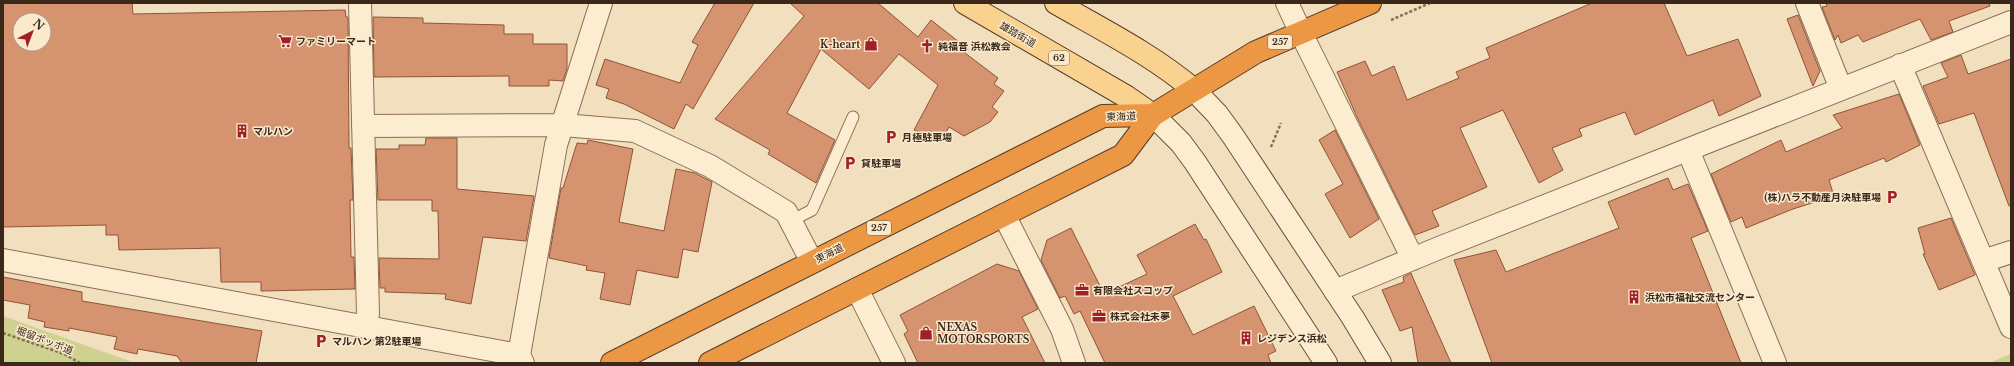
<svg xmlns="http://www.w3.org/2000/svg" width="2014" height="366" font-family="'Libre Baskerville','Noto Sans JP',serif">
<style>
.green{fill:#ced190}
.building{fill:#d5936f;stroke:#8e5438;fill-rule:evenodd}
.lines{fill:none;stroke-linecap:round;stroke-linejoin:round}
.lane-casing{stroke:#8c6e54;stroke-width:13}
.street-casing{stroke:#8c6e54;stroke-width:24}
.secondary-casing{stroke:#6e4f38;stroke-width:24}
.primary-casing{stroke:#593d29;stroke-width:24}
.highway-casing{stroke:#593d29;stroke-width:24}
.path{stroke:#8c6e54;stroke-width:2.5;stroke-dasharray:3 2;stroke-linecap:butt}
.lane{stroke:#fcedd1;stroke-width:11}
.street{stroke:#fcedd1;stroke-width:22}
.secondary{stroke:#fcedd1;stroke-width:22}
.primary{stroke:#fad290;stroke-width:22}
.highway{stroke:#ec9744;stroke-width:22}
.labels{text-anchor:middle;stroke-width:3;stroke-linejoin:round;paint-order:stroke}
.shield{fill:#f9eace;stroke:#736251;stroke-width:1}
.shield-label{font-size:9px;font-weight:bold;fill:#3a281b}
.street-label{font-size:10px;fill:#3a281b;stroke:#f9eace}
.poi-label{font-size:10px;font-weight:bold;fill:#3a281b;stroke:#f9eace;text-anchor:start}
</style>
<rect width="100%" height="100%" fill="#f2dfbd"/>
<path class="green" d="M3,316l132,47h-132z
M2011,354v9h-22z"/>
<path class="building" d="M3,3h129l1,11 212,-4 1,7h2l1,131h2l2,52h-3l1,57h3l1,32 -94,2v-9h-40l-1,-34 -101,2 -1,-15h-12v-10l-103,2zM20,20h24v24h-24z
M715,3h39l-61,106 -7,-5 -12,25 -50,-25 -18,-6 3,-9 -13,-4 9,-26 75,24 18,-38 -6,-3z
M790,3h88l40,34 13,-17 37,29 -3,4 33,25 -4,6 10,7 -12,16 6,5 -8,10 -26,14 -15,-9 -8,15 -27,-12 24,-45 -39,-31 -30,35 -48,-40 -34,64 48,27 -19,43 -48,-29 2,-4 -55,-31 89,-103z
M1592,3h72l23,53 51,-17 23,57 -42,20 -6,-16 -78,35 -10,-23 -46,17 3,7 -30,12 11,22 -24,13 -36,-73 -43,18 27,59 -55,24 7,15 -24,9 -58,-118 -20,-45 28,-11 7,15 22,-10 13,34 52,-22 -3,-6 34,-14 -4,-10z
M1826,3h163l1,3 -41,15 4,11 -22,8 -11,-21 -57,23 -5,-7 -17,8 -3,-8 -3,5 -13,-33 5,-1z
M1798,15l22,56 -7,15 -26,-67z
M373,17l50,1v5l81,2v9h29v10h34v24l-4,13 -14,-1v6h-40v-10l-135,1z
M1961,55l7,19 43,-15v146l-2,1 -35,-93 -35,11 -16,-38 25,-9 -7,-14z
M1899,94l21,51 -34,17 -2,-4 -55,22 5,16 -41,13 -47,19 -4,-11 -11,5 -20,-48 70,-34 5,12 56,-24 -9,-13z
M1335,130l44,89 -29,19 -25,-44 18,-10 -24,-44z
M426,138h31v51l77,7 -8,45 -43,-4 -12,67 -26,-5 1,-5 -61,-2v-4h-5l-1,-30 60,1 -1,-48h-6v-11h-54l-2,-51h23v-4h26z
M588,140l45,9 -14,73 45,9 12,-62 19,4 17,9 -14,70 -15,-3 -5,29 -41,-8 -7,35 -30,-6 5,-26 -19,-3 1,-4 -38,-8 12,-70h2l14,-45 10,1z
M1668,178l5,12 15,-6 20,47 -17,7 50,125h-249l-38,-103 42,-10 10,22 113,-44 -11,-26z
M1951,218l24,57 -36,15 -16,-36h2l-7,-26z
M1195,224l9,16 2,-1 16,33 -49,24 20,39 61,-29 22,45 -8,4 3,8h-166l-25,-52 -6,3 -9,-18 -5,2 -19,-38 6,-20 24,-12 33,66 43,-20 -10,-19z
M997,264l22,7 19,38 -16,8 23,46h-127l-14,-29 4,-3 -8,-16z
M1411,273l2,5 38,85h-33l-6,-36 -12,4 -18,-41 22,-8 -1,-5z
M3,277l79,15v9l180,30 -6,32h-74l-5,-7 -39,-7 -1,5 -23,-5 3,-12 -48,-9v3l-25,-4 1,-5 -17,-4 2,-13 -27,-5z"/>
<g class="lines">
<g class="lane-casing">
<path id="lane" d="M791,221l21,-11 41,-93"/>
</g>
<g class="street-casing">
<path id="street" d="M360,3l8,311 -3,13
M1287,3l14,30 112,226
M1807,3l34,86
M1900,65l111,262
M363,126l200,-1 72,6 75,35 76,46 26,50
M1688,150l87,213
M1004,215l58,114 12,34
M3,260l516,95
M1983,261l28,-9
M857,289l37,74
M1335,291l104,-43 572,-226
M523,363l-4,-8 37,-210 45,-142"/>
</g>
<g class="secondary-casing">
<path id="secondary" d="M1194,90l23,24 16,22 120,182 27,45
M1153,115l28,28 14,19 131,201"/>
</g>
<g class="primary-casing">
<path id="primary" d="M965,3l162,94 26,18
M1056,3c47,27 97,52 138,87"/>
</g>
<g class="highway-casing">
<path id="highway" d="M612,363l491,-247 50,-1
M710,363l413,-208 30,-40 103,-63 114,-49"/>
</g>
<path class="path" d="M1391,20l39,-17
M1271,147l10,-24
M3,333l61,21 16,9"/>
<use href="#lane" class="lane"/>
<use href="#street" class="street"/>
<use href="#secondary" class="secondary"/>
<use href="#primary" class="primary"/>
<use href="#highway" class="highway"/>
</g>
<defs>
<g id="supermarket-bare" transform="scale(1.08)"><path d="M-6-5.5h2.5l.6 2H6L4.5 2H-2.5L-4.4-4H-6ZM-1.5 3.2a1.3 1.3 0 1 0 .1 0ZM3 3.2a1.3 1.3 0 1 0 .1 0Z" fill="#a21e28" stroke="#f9eace" stroke-width="2.5" paint-order="stroke"/></g>
<g id="shop-bare" transform="scale(1.08)"><path d="M-5-2.5h2.3a2.7 3.5 0 0 1 5.4 0H5L5.5 6h-11ZM-1.5-2.5h3a1.5 2.3 0 0 0-3 0Z" fill="#a21e28" stroke="#f9eace" stroke-width="2.5" paint-order="stroke"/></g>
<g id="church-bare" transform="scale(1.08)"><path d="M-1.2-6h2.4v3.5h3.3v2.4h-3.3V6h-2.4V-.1h-3.3v-2.4h3.3Z" fill="#a21e28" stroke="#f9eace" stroke-width="2.5" paint-order="stroke"/></g>
<g id="building-bare" transform="scale(1.08)"><path d="M-4-6H4V6H1V3H-1V6H-4ZM-2.5-4.3h1.7v1.8h-1.7ZM.8-4.3h1.7v1.8H.8ZM-2.5-1h1.7V.8h-1.7ZM.8-1h1.7V.8H.8Z" fill="#a21e28" stroke="#f9eace" stroke-width="2.5" paint-order="stroke"/></g>
<g id="parking-bare" transform="scale(1.08)"><path d="M-3.5-5.5H1a3.5 3.5 0 0 1 0 7H-1V5.5H-3.5ZM-1-3.4V-.6H.8a1.4 1.4 0 0 0 0-2.8Z" fill="#a21e28" stroke="#f9eace" stroke-width="2.5" paint-order="stroke"/></g>
<g id="office-bare" transform="scale(1.08)"><path d="M-6-3h4V-5.5h4V-3h4V5H-6ZM-1-4.5V-3h2v-1.5ZM-6 0V1H6V0Z" fill="#a21e28" stroke="#f9eace" stroke-width="2.5" paint-order="stroke"/></g>
</defs>
<g fill-rule="evenodd">
<use href="#supermarket-bare" x="285" y="41"/>
<use href="#shop-bare" x="871" y="44"/>
<use href="#church-bare" x="927" y="46"/>
<use href="#building-bare" x="242" y="131"/>
<use href="#parking-bare" x="891" y="137"/>
<use href="#parking-bare" x="850" y="163"/>
<use href="#parking-bare" x="1892" y="197"/>
<use href="#office-bare" x="1082" y="290"/>
<use href="#building-bare" x="1634" y="297"/>
<use href="#office-bare" x="1099" y="316"/>
<use href="#shop-bare" x="926" y="333"/>
<use href="#building-bare" x="1246" y="338"/>
<use href="#parking-bare" x="321" y="341"/>
</g>
<g class="labels">
<g class="shield">
<rect x="1268" y="35" width="24" height="14" rx="3"/>
<rect x="1049" y="51" width="20" height="14" rx="3"/>
<rect x="867" y="221" width="24" height="14" rx="3"/>
</g>
<g class="shield-label">
<text x="1280" y="45">257</text>
<text x="1059" y="61">62</text>
<text x="879" y="231">257</text>
</g>
<g class="street-label">
<text transform="translate(1018 34) rotate(30)" y="4">雄踏街道</text>
<text transform="translate(1121 116) rotate(-2)" y="4">東海道</text>
<text transform="translate(829 253) rotate(-27)" y="4">東海道</text>
<text transform="translate(45 340) rotate(21)" y="4">堀留ポッポ道</text>
</g>
<g class="poi-label">
<text x="296" y="45">ファミリーマート</text>
<text x="860" y="48" text-anchor="end">K-heart</text>
<text x="938" y="50">純福音 浜松教会</text>
<text x="253" y="135">マルハン</text>
<text x="902" y="141">月極駐車場</text>
<text x="861" y="167">貸駐車場</text>
<text x="1881" y="201" text-anchor="end">(株)ハラ不動産月決駐車場</text>
<text x="1093" y="294">有限会社スコップ</text>
<text x="1645" y="301">浜松市福祉交流センター</text>
<text x="1110" y="320">株式会社未夢</text>
<text x="937" y="331">NEXAS<tspan x="937" dy="12">MOTORSPORTS</tspan></text>
<text x="1257" y="342">レジデンス浜松</text>
<text x="332" y="345">マルハン 第2駐車場</text>
</g>
</g>
<rect width="2014" height="366" fill="none" stroke="#3a281b" stroke-width="8"/>
<g transform="translate(32 32) rotate(42)"><circle r="19" fill="#f9eace" stroke="#ad9c86"/>
<path d="M0-3L7 15L0 10L-7 15Z" fill="#a21e28"/>
<text y="-6" font-size="11" font-weight="bold" text-anchor="middle" fill="#3a281b">N</text>
</g>
</svg>
